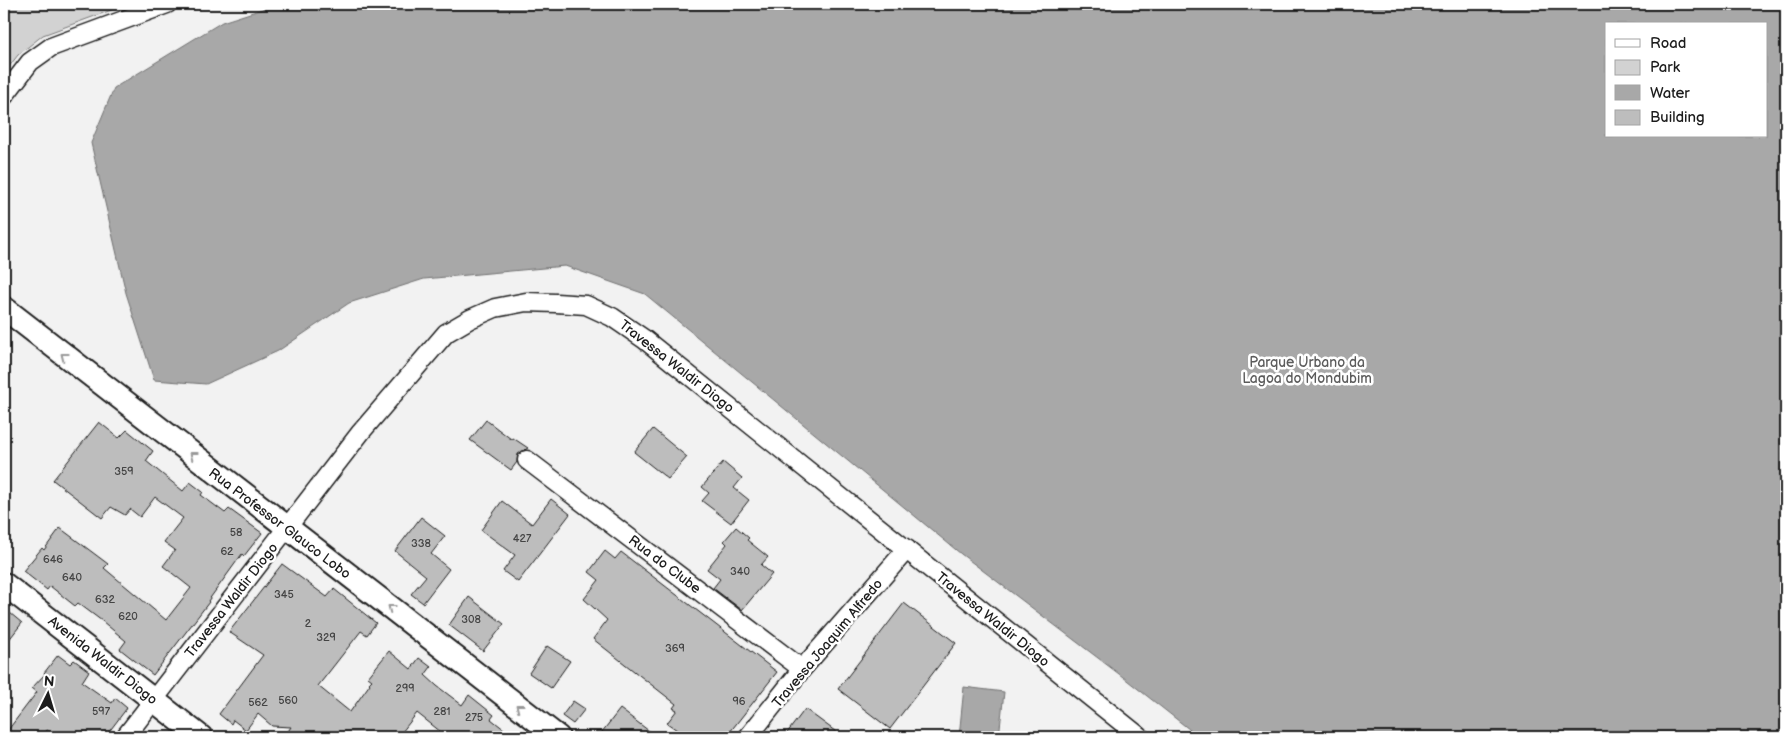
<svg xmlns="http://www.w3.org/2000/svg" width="1790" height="741" font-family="'Balsamiq Sans',sans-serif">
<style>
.green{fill:#d2d2d2;stroke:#777}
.water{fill:#a8a8a8;stroke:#707070;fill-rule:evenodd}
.building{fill:#bdbdbd;stroke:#1c1c1c}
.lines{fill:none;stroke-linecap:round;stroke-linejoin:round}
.minor-casing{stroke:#1c1c1c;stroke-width:21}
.major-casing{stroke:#1c1c1c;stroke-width:26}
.minor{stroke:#fff;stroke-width:18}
.major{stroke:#fff;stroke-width:22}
.oneway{stroke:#999}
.labels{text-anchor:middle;stroke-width:5;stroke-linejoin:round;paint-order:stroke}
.number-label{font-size:11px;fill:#444}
.park-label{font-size:14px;fill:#5c5c5c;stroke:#fff}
.street-label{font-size:14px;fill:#1c1c1c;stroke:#fff}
</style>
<rect width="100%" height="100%" fill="#f2f2f2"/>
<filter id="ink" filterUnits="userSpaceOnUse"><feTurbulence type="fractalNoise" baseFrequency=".02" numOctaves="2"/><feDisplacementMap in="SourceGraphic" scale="10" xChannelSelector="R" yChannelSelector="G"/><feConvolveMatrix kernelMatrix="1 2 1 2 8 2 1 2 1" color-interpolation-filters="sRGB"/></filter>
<g filter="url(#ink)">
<path class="green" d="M4,4h124l-85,31 -25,20 -14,18z"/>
<path class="water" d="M278,4h1508v733h-587l-76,-60 -162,-123 -316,-260 -80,-28 -141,13 -75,24 -71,48 -72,33 -52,-4 -28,-87 -35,-150 23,-55 108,-66zM1606,24h160v112h-160z
M964,687l40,5 -5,45h-40z"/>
<path class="building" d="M486,420l25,19 2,-1 15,10 -10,6 -1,8 -6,8 -41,-30z
M99,422l20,16 8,-8 26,21 -7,10 37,30 7,-9 13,10 -2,3 24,18 4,-4 33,24 -18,23 -2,-2 -34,47 1,1 -56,73 -33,-26 6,-8 -24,-20 -24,-18 -3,3 -25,-20 -3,4 -24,-19 19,-23 2,2 16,-22 48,36 -4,4 62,52 25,-32 -28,-22 12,-16 -11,-8 19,-24 -28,-21 -15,20 -10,-8 -5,6 -14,-8 -9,11 -49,-38z
M653,429l34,28 -19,22 -34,-27z
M723,462l19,16 -8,10 15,12 -18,23 -29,-22 7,-8 -7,-6z
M551,499l19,15 -52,68 -15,-11 12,-16 -34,-25 21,-29 30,23z
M421,517l24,19 -14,18 18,15 -26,34 -12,-9 15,-18 -31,-25z
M736,527l13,11 -2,2 21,17 -7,8 11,9 -30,36 -29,-22 7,-9 -13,-10 20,-25 -3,-3z
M605,551l10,8 6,-7 156,120 -51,65h-39l-20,-14 10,-13 -4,-2 3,-4 -83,-65 14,-19 -23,-21 15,-19 -10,-8z
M282,564l45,33 7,-8 42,34 -9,12 -6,-4 -43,55 32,26 20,-28 -1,-1 3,-3 -4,-3 21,-26 22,18 8,-11 12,9 -6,8 12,11 25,19 7,-10 25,20 -3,4 23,18h-77l4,-5 -24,-19 -19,24h-114l7,-10 -19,-1 -14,-12 -12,16 -13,-10 -2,4 -12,-10 44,-59 -34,-23z
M469,597l35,27 -21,27 -34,-26z
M904,603l52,40 -66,86 -52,-40z
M10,613l12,10 -18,23v-25z
M547,646l23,15 -19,27 -22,-15z
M58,655l12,9 4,-4 15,11 -7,11 30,21 3,-5 12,10 -22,29h-47l-11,-7 -6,7h-24l-9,-7 29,-38 -5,-4 13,-14 -1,-1z
M573,701l12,8 -12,15 -11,-8z
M620,709l37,28h-59z
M805,709l38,28h-59z"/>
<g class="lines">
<g class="minor-casing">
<path id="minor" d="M4,96l26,-34 21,-15 116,-43
M527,460l275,209
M125,737l236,-305 85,-99 24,-14 25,-11 31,-6 30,1 30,2 26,12 32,22 496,398
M748,737l54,-68 105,-120"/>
</g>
<g class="major-casing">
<path id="major" d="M4,308l554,429
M4,584l197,153"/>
</g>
<use href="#minor" class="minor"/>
<use href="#major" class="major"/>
</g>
<defs><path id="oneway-chevron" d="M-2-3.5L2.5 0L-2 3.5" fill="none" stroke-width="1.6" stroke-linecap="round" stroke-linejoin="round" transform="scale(1.25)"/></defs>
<g class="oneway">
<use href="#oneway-chevron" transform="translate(64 356) rotate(-142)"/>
<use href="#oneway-chevron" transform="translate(193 455) rotate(-142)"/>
<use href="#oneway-chevron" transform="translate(391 608) rotate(-142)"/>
<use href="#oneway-chevron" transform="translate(519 707) rotate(-142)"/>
</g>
</g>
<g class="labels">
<g class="number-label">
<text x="124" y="475">359</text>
<text x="236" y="536">58</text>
<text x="522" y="542">427</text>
<text x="421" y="547">338</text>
<text x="227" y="555">62</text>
<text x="53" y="563">646</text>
<text x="740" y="575">340</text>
<text x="72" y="581">640</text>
<text x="284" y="598">345</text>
<text x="105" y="603">632</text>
<text x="128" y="620">620</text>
<text x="471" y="623">308</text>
<text x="308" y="627">2</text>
<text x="326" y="641">329</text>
<text x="675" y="652">369</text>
<text x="405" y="692">299</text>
<text x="288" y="704">560</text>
<text x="739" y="705">96</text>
<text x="258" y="706">562</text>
<text x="101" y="715">597</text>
<text x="442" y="715">281</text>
<text x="474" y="721">275</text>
</g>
<g class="park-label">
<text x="1307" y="367">Parque Urbano da<tspan x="1307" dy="16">Lagoa do Mondubim</tspan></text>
</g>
<g class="street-label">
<text transform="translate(677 366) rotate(38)" y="5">Travessa Waldir Diogo</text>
<text transform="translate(280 523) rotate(37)" y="5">Rua Professor Glauco Lobo</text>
<text transform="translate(665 564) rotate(37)" y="5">Rua do Clube</text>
<text transform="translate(231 600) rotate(-52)" y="5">Travessa Waldir Diogo</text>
<text transform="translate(993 619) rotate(39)" y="5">Travessa Waldir Diogo</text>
<text transform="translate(827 643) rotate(-50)" y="5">Travessa Joaquim Alfredo</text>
<text transform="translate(103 660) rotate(38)" y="5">Avenida Waldir Diogo</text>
</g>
</g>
<rect width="1790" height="741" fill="none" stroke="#fff" stroke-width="20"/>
<rect x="10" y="10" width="1770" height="721" fill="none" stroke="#1c1c1c" stroke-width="2" filter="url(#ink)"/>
<rect x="1605" y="22" width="162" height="115" fill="#ffffff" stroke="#a4a4a4"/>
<rect x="1615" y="39" width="25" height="8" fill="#ffffff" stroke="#a4a4a4"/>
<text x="1650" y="48" font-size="15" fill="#1c1c1c">Road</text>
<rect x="1615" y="60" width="25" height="15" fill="#d2d2d2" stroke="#a4a4a4"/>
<text x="1650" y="72" font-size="15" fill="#1c1c1c">Park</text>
<rect x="1615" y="85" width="25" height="15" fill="#a8a8a8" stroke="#a4a4a4"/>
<text x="1650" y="98" font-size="15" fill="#1c1c1c">Water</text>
<rect x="1615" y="110" width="25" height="15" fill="#bdbdbd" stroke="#a4a4a4"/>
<text x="1650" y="122" font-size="15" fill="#1c1c1c">Building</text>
<g transform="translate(48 694) rotate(5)" stroke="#ffffff" stroke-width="4" paint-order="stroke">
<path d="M0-4L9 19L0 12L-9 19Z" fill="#1c1c1c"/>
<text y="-8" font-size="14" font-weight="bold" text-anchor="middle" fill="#1c1c1c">N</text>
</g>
</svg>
